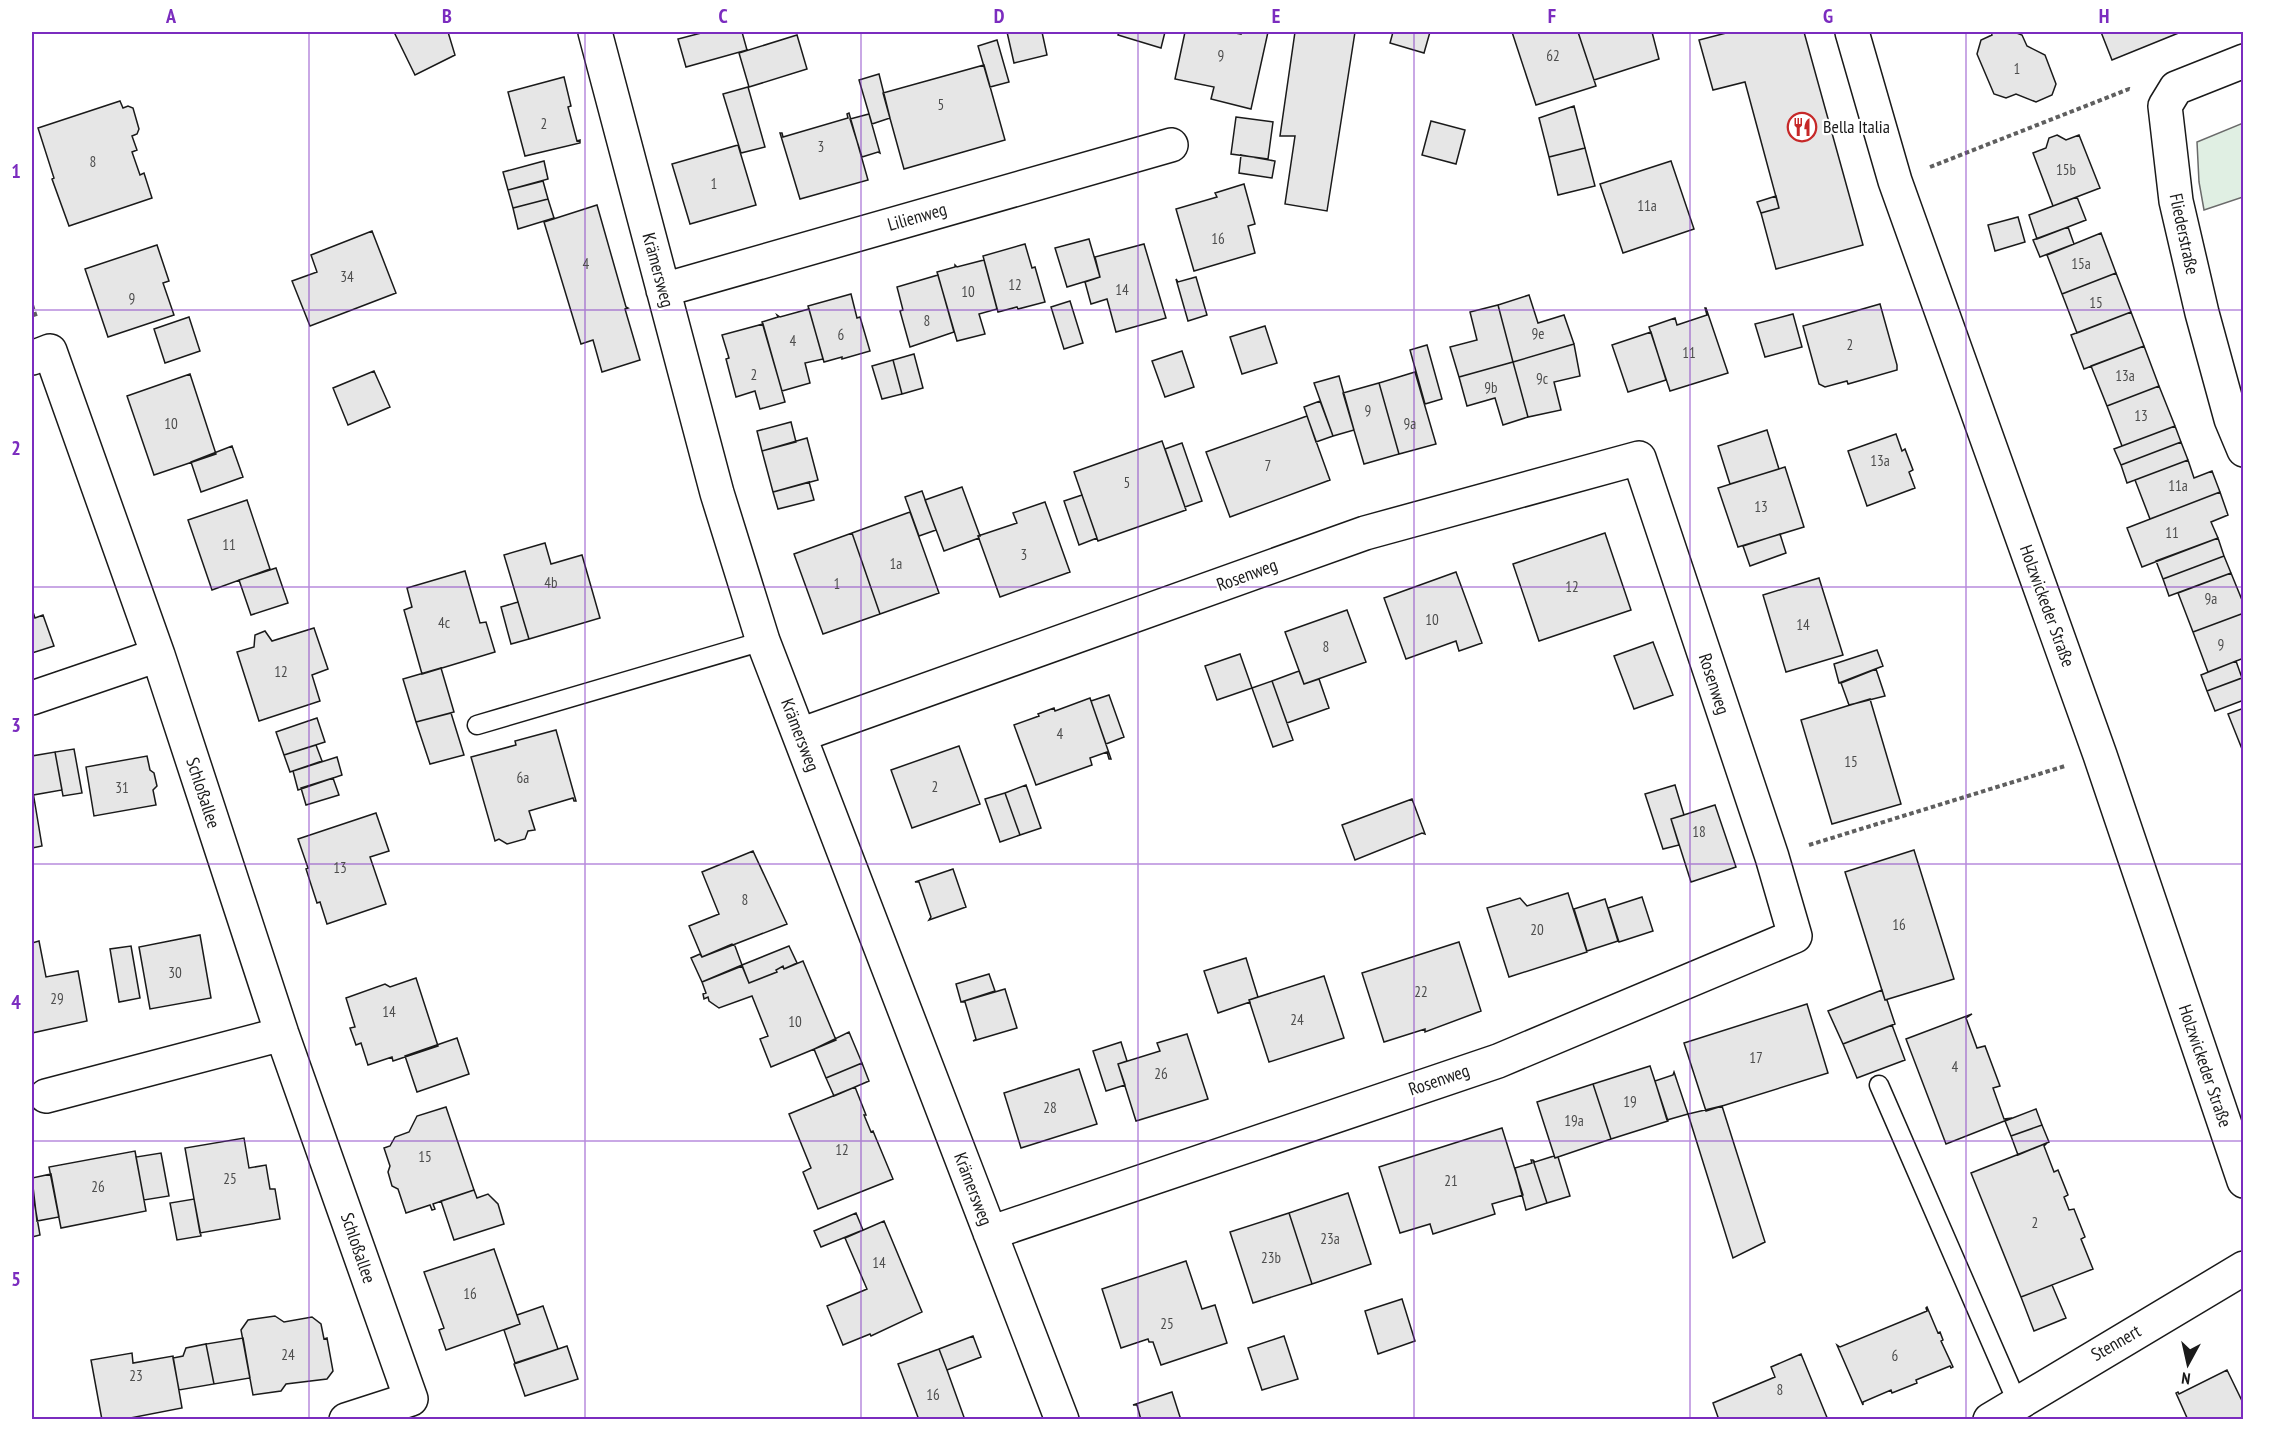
<svg xmlns="http://www.w3.org/2000/svg" width="2275" height="1451" font-family="'PT Sans Narrow',sans-serif">
<style>
.green{fill:#e0efe3;stroke:#6a6a6a;stroke-width:1.5}
.building{fill:#e6e6e6;stroke:#1a1a1a;stroke-width:1.5}
.lines{fill:none;stroke-linecap:round;stroke-linejoin:round}
.lane-casing{stroke:#1a1a1a;stroke-width:21}
.street-casing{stroke:#1a1a1a;stroke-width:36}
.secondary-casing{stroke:#1a1a1a;stroke-width:36}
.path{stroke:#5f5f5f;stroke-width:4;stroke-dasharray:4.5 3;stroke-linecap:butt}
.lane{stroke:#fff;stroke-width:18}
.street{stroke:#fff;stroke-width:33}
.secondary{stroke:#fff;stroke-width:33}
.grid{fill:none;stroke:#7b2cbf;stroke-width:1.5;stroke-opacity:0.55}
.labels{text-anchor:middle;stroke-width:4.5;stroke-linejoin:round;paint-order:stroke}
.number-label{font-size:15px;fill:#4d4d4d}
.poi-label{font-size:18px;fill:#1a1a1a;stroke:#fff;text-anchor:start}
.street-label{font-size:18px;fill:#1a1a1a;stroke:#fff}
.neatline{fill:none;stroke:#7b2cbf;stroke-width:2}
.grid-label{font-size:20px;text-anchor:middle;font-weight:bold;fill:#7b2cbf}
</style>
<rect width="100%" height="100%" fill="#fff"/>
<path class="green" d="M2243,123v74l-39,13 -5,-28 -2,-40z"/>
<path class="building" d="M394,32h54l7,23 -40,20z
M705,32h37l5,18 -61,17 -8,-28z
M1007,32h35l5,23 -33,8z
M1119,32h46l-4,16 -43,-13z
M1185,32h45l11,2v-2h27l-17,77 -40,-10 3,-12 -39,-8z
M1295,32h60l-28,179 -42,-7 10,-68h-15z
M1393,32h37l-6,21 -34,-10z
M1512,32h66l18,54 -60,19z
M1578,32h74l7,27 -65,21z
M1730,32h74l59,213 -87,24 -15,-56 18,-5 -34,-126 -32,8 -14,-50z
M1991,32h23l8,3 5,11 18,9 11,29 -4,11 -16,7 -20,-8 -10,4 -12,-4 -17,-40 4,-14 11,-5z
M2101,32h80l-69,28z
M797,35l10,34 -58,18 -10,-34z
M997,40l12,42 -19,5 -12,-41z
M984,65l21,75 -101,29 -21,-76z
M879,74l11,44 -18,6 -13,-44z
M564,77l7,29 -3,1 9,34 3,-1v3l-55,13 -17,-64z
M748,87l17,60 -24,6 -18,-59z
M120,101l3,7 5,-2 5,2 6,21 -2,5 -5,2 5,14 -5,2 8,23 4,-2 8,25 -83,28 -17,-47 2,-1 -16,-50z
M1574,106l11,42 -36,9 -10,-39z
M849,113l19,67 -68,19 -20,-66h2l1,4 65,-19 -1,-4z
M869,114l11,39 -2,-1 -16,5 -12,-38z
M1236,117l37,5 -5,37 -37,-5z
M1431,121l34,9 -9,34 -34,-9z
M2057,135l9,5 13,-5 21,53 -47,18 -20,-53 13,-5 3,-10z
M738,145l18,60 -66,19 -18,-60z
M1585,148l10,38 -37,9 -9,-38z
M1241,155l34,6 -3,17 -33,-5z
M544,161l4,18 -40,11 -5,-18z
M1671,161l23,68 -71,24 -23,-69z
M543,181l5,18 -35,9 -5,-18z
M1244,184l11,40 -7,2 7,27 -61,18 -18,-62 41,-12 -2,-4z
M1776,196l3,12 -18,5 -4,-11z
M2077,197l9,23 -49,19 -8,-24z
M548,199l6,19 -36,11 -5,-21z
M597,205l29,102 2,1 -3,1 15,51 -38,12 -9,-32 -12,4 -37,-122z
M2018,217l7,25 -30,9 -7,-26z
M2068,227l6,17 -34,13 -7,-17z
M372,231l24,62 -86,33 -18,-45 25,-9 -6,-17z
M2101,233l15,40 -54,21 -15,-39z
M1089,239l11,38 -33,10 -12,-39z
M1025,244l7,24 3,-1 10,35 -27,7 -1,-2 -19,5 -15,-56z
M1144,244l22,74 -50,14 -9,-33 -16,5 -6,-22 15,-5 -5,-20z
M157,245l12,36 -6,2 11,32 -66,22 -23,-68z
M984,260l13,49 -18,5 6,20 -28,7 -20,-69 18,-5v-2l2,2z
M2116,273l15,39 -54,21 -15,-39z
M938,275l16,57 -44,15 -10,-36 3,-1 -6,-23z
M1196,277l11,38 -19,6 -12,-42 2,3z
M851,294l6,24 3,-1 10,34 -28,8v-2l-18,5 -16,-56z
M1529,295l9,28 26,-8 10,29 -61,18 -15,-57z
M1070,301l13,42 -19,6 -13,-42z
M1880,304l17,61v5l-49,14 -1,-3 -22,6 -6,-3 -16,-58z
M1498,305l15,57 -54,15 -9,-30 27,-7 -7,-28z
M1705,308h1l22,65 -58,18 -21,-64 26,-9 2,7 30,-10z
M809,309l14,50 -18,4 5,20 -28,8 -20,-69 16,-5 -1,-2 3,2z
M2131,312l13,34 -60,23 -13,-34z
M1793,314l9,33 -37,10 -10,-33z
M189,317l11,34 -35,12 -11,-34z
M763,324l22,78 -25,7 -5,-18 -19,6 -10,-38 3,-1 -7,-23z
M1265,326l12,37 -35,11 -12,-37z
M1651,332l15,48 -38,12 -16,-47z
M1574,344l6,32 -26,6 7,28 -33,7 -15,-55z
M1427,345l15,54 -17,5 -15,-54z
M2144,346l15,40 -52,20 -16,-40z
M1182,351l12,36 -29,10 -13,-36z
M914,354l9,34 -21,6 -9,-34z
M893,360l9,34 -20,5 -10,-33z
M1513,362l15,55 -25,8 -8,-27 -28,8 -8,-29z
M374,371l16,36 -42,18 -15,-37z
M1415,372l21,72 -37,10 -20,-71z
M190,374l26,80 -62,21 -27,-79z
M1339,376l15,54 -21,6 -19,-53z
M1379,383l20,71 -35,10 -21,-71z
M2159,386l16,40 -53,20 -15,-40z
M1320,401l13,35 -17,6 -12,-35z
M1307,416l23,64 -100,37 -24,-65z
M791,422l5,20 -34,9 -5,-20z
M2175,426l6,16 -60,23 -7,-16z
M1767,430l12,39 -49,15 -12,-38z
M1896,434l6,17 3,-2 8,21 -4,2 6,16 -48,18 -19,-55z
M807,438l11,42 -45,12 -11,-41z
M1162,441l24,69 -88,31 -24,-69z
M2181,442l7,18 -61,23 -6,-18z
M1182,443l20,58 -17,6 -20,-58z
M232,446l11,31 -42,15 -10,-30z
M2188,460l6,18 18,-7 8,21 -70,27 -15,-39z
M1785,467l19,60 -66,20 -20,-59z
M809,482l5,18 -36,9 -5,-17z
M962,487l18,49h-2l1,2 -35,13 -19,-51z
M922,491l14,39 -17,6 -14,-39z
M2220,492l8,23 -17,7 7,16 -76,29 -15,-39z
M1082,495l15,43 -18,7 -15,-44z
M247,500l23,69 -58,21 -24,-70z
M1045,502l25,70 -70,25 -22,-61 39,-13 -4,-10z
M910,512l29,81 -59,21 -28,-81z
M852,533l28,81 -57,20 -29,-80z
M1605,533l26,77 -92,31 -26,-77z
M1780,534l6,19 -36,13 -7,-20z
M2218,538l6,18 -61,23 -7,-18z
M545,543l6,21 31,-9 18,63 -71,21 -25,-84z
M2224,556l7,17 -62,23 -6,-17z
M276,568l12,35 -37,12 -12,-35z
M465,571l15,52 6,-1 9,30 -73,22 -18,-64 8,-3 -5,-19z
M1456,572l26,71 -23,8 -3,-10 -50,18 -22,-61z
M2231,573l13,32v8l-51,19 -15,-39z
M1819,578l24,77 -57,17 -23,-77z
M518,602l11,37 -18,5 -10,-37z
M32,609l3,9 8,-3 11,31 -22,7z
M1347,610l19,52 -62,22 -19,-52z
M2244,613v45l-36,14 -15,-40z
M314,628l14,41 -16,6 8,26 -61,20 -22,-69 17,-5 1,-12 10,-4 7,10z
M1653,642l20,53 -39,14 -20,-53z
M1877,650l6,16 -44,17 -5,-19z
M1240,654l12,34 -35,12 -12,-34z
M2236,661l6,17 -35,13 -6,-16z
M441,668l13,44 -38,10 -13,-43z
M1876,669l9,27 -36,9 -8,-22z
M1299,671l5,13 15,-5 10,29 -42,15 -15,-42z
M2244,677v23l-29,11 -8,-20z
M1272,681l21,59 -20,7 -21,-59z
M1109,695l15,42 -18,7 -15,-43z
M1090,698l21,61h-2l-2,-7 -17,6 2,7 -56,20 -22,-60 25,-9 -1,-2 16,-6 1,3z
M1870,699l31,105 -69,20 -31,-104z
M2244,708v46l-16,-40z
M451,713l13,42 -34,9 -14,-42z
M317,718l8,24 -41,13 -8,-23z
M556,730l20,71h-2l-1,-3 -44,13 6,19 -7,1 -3,8 -18,5 -8,-5 -4,2 -24,-84 45,-12 -1,-4z
M316,745l6,16 -32,11 -6,-17z
M959,746l21,58 -68,24 -21,-58z
M74,749l8,44 -19,3 -8,-44z
M55,752l7,38 -29,5 -1,-39z
M147,756l3,14 4,3 3,13 -4,4 3,15 -62,11 -8,-49z
M337,757l5,18 -44,15 -5,-19z
M333,778l6,17 -33,10 -5,-17z
M1026,785l15,43 -21,7 -15,-42z
M1675,785l9,30 -13,4 8,26 -16,4 -18,-55z
M32,786l10,60 -10,2z
M1005,793l15,42 -20,7 -15,-43z
M1412,799l13,35 -3,-1 -67,27 -13,-35z
M1715,805l21,62 -45,15 -20,-63z
M376,813l13,38 -19,6 16,47 -59,20 -7,-22 -3,1 -11,-34 2,-1 -10,-29z
M1914,850l40,129 -69,21 -40,-128z
M753,851l34,73 -85,33 -13,-31 30,-12 -17,-42z
M953,869l13,38 -37,13 2,-3 -12,-35h-4z
M1568,893l19,59 -78,25 -22,-69 33,-10 7,8z
M1642,897l11,34 -34,11 -11,-34z
M1605,899l13,42 -31,10 -13,-42z
M200,935l11,63 -61,11 -11,-62z
M39,941l7,36 32,-6 9,50 -55,12v-90z
M1459,942l22,69 -56,21v-3l-41,13 -22,-69z
M732,944l3,2 7,19 -40,17 -11,-24 9,-4 2,3z
M131,946l9,52 -21,4 -9,-53z
M789,946l8,17 -13,6 -1,-3 -7,4 1,2 -28,11 -7,-18z
M1246,958l12,39 -9,3 1,2 -32,11 -14,-42z
M803,961l33,79 -65,27 -11,-28 8,-3 -16,-40 -33,12 -10,-7 -1,-4 -4,2 -1,-5 3,-1 -4,-11 40,-16 7,17 28,-11 -1,-2 7,-4 1,3z
M989,974l6,17 -34,11 -5,-18z
M1324,976l20,62 -75,24 -20,-62z
M416,978l22,68 -45,15 -1,-4 -24,8 -7,-22 -5,2 -6,-17 5,-1 -9,-29 39,-14 5,3z
M1005,989l12,39 -44,13 3,-2 -11,-37h-4z
M1882,990l3,10h2l8,24 -52,20 -15,-33z
M1807,1004l21,69 -122,38 -22,-68z
M1972,1014l-6,4 11,30 8,-2 15,40 -7,2 11,31 8,-1 -66,26 -40,-105z
M1892,1025l13,35 -48,18 -14,-34z
M849,1032l13,31 -36,15 -12,-29z
M1187,1034l21,65 -72,22 -18,-57 42,-13 -3,-8z
M457,1038l12,36 -52,18 -12,-36z
M1121,1042l6,19 -9,3 7,21 -19,6 -13,-40z
M862,1063l7,18 -35,15 -8,-18z
M1650,1066l18,55 -57,18 -18,-55z
M1079,1069l18,55 -76,24 -17,-55z
M1674,1072l14,42 -21,6 -12,-39 18,-6z
M1593,1084l18,55 -56,19 -18,-56z
M855,1087l11,28h-2l7,17 2,-1 20,48 -75,30 -15,-37 8,-4 -22,-54z
M1722,1106l43,136 -32,16 -45,-144z
M446,1107l28,83 -41,14 2,5 -3,1 -2,-5 -24,8 -8,-24 -6,-3 -4,-14 2,-6 -6,-18 6,-2 5,-9 14,-5 8,-16z
M2036,1109l6,16 -31,11 -6,-15z
M2042,1125l7,17 -31,13 -7,-19z
M1502,1128l21,67 -31,9 3,10 -62,20 -3,-10 -30,9 -21,-66z
M244,1138l5,30 17,-3 4,24h5l5,30 -80,14 -15,-85z
M2047,1143l-3,3 10,26 4,-2 10,25 -4,2 5,13 5,-1 11,28 -4,2 12,30 -72,28 -50,-124z
M135,1151l11,60 -85,17 -12,-61z
M161,1153l8,43 -25,4 -8,-43z
M1554,1156l1,2 3,-1 12,39 -23,7 -14,-43 2,2z
M1531,1160h2l14,43 -21,7 -11,-42 17,-5z
M51,1174l8,43 -22,4 -5,-43z
M32,1189l8,46 -8,2z
M474,1190l3,8 11,-4 10,10 6,20 -50,16 -13,-39z
M1348,1193l23,71 -59,20 -23,-71z
M194,1199l7,37 -24,4 -7,-37z
M856,1213l7,17 -42,17 -7,-16z
M1289,1213l23,71 -59,19 -23,-71z
M884,1221l38,91 -51,24 -1,-2 -27,11 -16,-39 40,-17 -22,-51z
M494,1249l26,75 -74,26 -7,-20 5,-2 -20,-56z
M1186,1261l16,48 13,-4 12,38 -66,22 -8,-23h-4l-1,-3 -27,9 -19,-59z
M2052,1285l14,33 -32,13 -13,-34z
M1402,1299l13,42 -37,13 -13,-43z
M543,1306l15,43 -43,14 -11,-33 16,-6 -3,-9z
M1927,1307l11,26 2,-1 3,8 -2,1 12,26 -2,1 -1,-2 -34,14 1,3 -25,10 -1,-3 -28,12v3l-26,-60 3,2 87,-36 -1,-3z
M275,1316l9,6 28,-5 9,7 3,15 3,-1 6,33 -6,8 -41,5 -5,7 -28,4 -12,-65 7,-10z
M973,1336l8,21 -34,13 -8,-21z
M1284,1336l14,43 -36,11 -14,-42z
M243,1338l7,40 -36,6 -8,-40z
M206,1344l8,40 -35,6 -6,-32 10,-2 3,-8z
M567,1346l11,33 -53,17 -11,-32z
M939,1349l8,21 18,50h-46l-21,-56z
M132,1353l1,10 40,-7 9,52 -62,12h-18l-11,-60z
M1801,1354l27,66h-109l-6,-17 62,-26 -4,-10z
M2227,1370l17,35v15h-56l-12,-27 2,-1 1,2z
M1172,1392l9,28h-40l-4,-15h-4z"/>
<g class="lines">
<g class="lane-casing">
<path id="lane" d="M477,725l286,-84
M1879,1085l138,317"/>
</g>
<g class="street-casing">
<path id="street" d="M595,32l122,461 46,148 299,779
M2244,61l-68,27 -11,18 11,95 26,112 29,106 13,31
M663,290l508,-145
M32,358l18,-7 108,304
M32,698l126,-43 124,379 129,365 -65,21
M800,735l565,-202 274,-75 133,399 23,79 -297,125 -508,172
M46,1096l236,-62
M1990,1420l254,-152"/>
</g>
<g class="secondary-casing">
<path id="secondary" d="M1852,32l43,149 205,574 144,426"/>
</g>
<path class="path" d="M1930,167l199,-78 3,1
M32,305l4,12
M1809,845l256,-79"/>
<use href="#lane" class="lane"/>
<use href="#street" class="street"/>
<use href="#secondary" class="secondary"/>
</g>
<path class="grid" d="M309,32v1388M585,32v1388M861,32v1388M1138,32v1388M1414,32v1388M1690,32v1388M1966,32v1388M32,310h2212M32,587h2212M32,864h2212M32,1141h2212"/>
<defs>
<g id="restaurant-ring" transform="scale(1.5)"><circle r="9.5" fill="#fff" stroke="#c62828" stroke-width="1.5"/><path d="M-5-6h1v4h1v-4h1v4h1v-4h1v5L-1.5 .5V6h-2V.5L-5-1ZM5-6V6H3V1.5H1.5Q1.5-4 5-6Z" fill="#c62828"/></g>
</defs>
<g fill-rule="evenodd">
<use href="#restaurant-ring" x="1802" y="127"/>
</g>
<g class="labels">
<g class="number-label">
<text x="1221" y="61">9</text>
<text x="1553" y="61">62</text>
<text x="2017" y="74">1</text>
<text x="941" y="110">5</text>
<text x="544" y="129">2</text>
<text x="821" y="152">3</text>
<text x="93" y="167">8</text>
<text x="2066" y="175">15b</text>
<text x="714" y="189">1</text>
<text x="1647" y="211">11a</text>
<text x="1218" y="244">16</text>
<text x="586" y="269">4</text>
<text x="2081" y="269">15a</text>
<text x="347" y="282">34</text>
<text x="1015" y="290">12</text>
<text x="1122" y="295">14</text>
<text x="968" y="297">10</text>
<text x="132" y="304">9</text>
<text x="2096" y="308">15</text>
<text x="927" y="326">8</text>
<text x="1538" y="339">9e</text>
<text x="841" y="340">6</text>
<text x="793" y="346">4</text>
<text x="1850" y="350">2</text>
<text x="1689" y="358">11</text>
<text x="754" y="380">2</text>
<text x="2125" y="381">13a</text>
<text x="1542" y="384">9c</text>
<text x="1491" y="393">9b</text>
<text x="1368" y="416">9</text>
<text x="2141" y="421">13</text>
<text x="171" y="429">10</text>
<text x="1410" y="429">9a</text>
<text x="1880" y="466">13a</text>
<text x="1268" y="471">7</text>
<text x="1127" y="488">5</text>
<text x="2178" y="491">11a</text>
<text x="1761" y="512">13</text>
<text x="2172" y="538">11</text>
<text x="229" y="550">11</text>
<text x="1024" y="560">3</text>
<text x="896" y="569">1a</text>
<text x="551" y="588">4b</text>
<text x="837" y="589">1</text>
<text x="1572" y="592">12</text>
<text x="2211" y="604">9a</text>
<text x="1432" y="625">10</text>
<text x="444" y="628">4c</text>
<text x="1803" y="630">14</text>
<text x="2221" y="650">9</text>
<text x="1326" y="652">8</text>
<text x="281" y="677">12</text>
<text x="1060" y="739">4</text>
<text x="1851" y="767">15</text>
<text x="523" y="783">6a</text>
<text x="935" y="792">2</text>
<text x="122" y="793">31</text>
<text x="1699" y="837">18</text>
<text x="340" y="873">13</text>
<text x="745" y="905">8</text>
<text x="1899" y="930">16</text>
<text x="1537" y="935">20</text>
<text x="175" y="978">30</text>
<text x="1421" y="997">22</text>
<text x="57" y="1004">29</text>
<text x="389" y="1017">14</text>
<text x="1297" y="1025">24</text>
<text x="795" y="1027">10</text>
<text x="1756" y="1063">17</text>
<text x="1955" y="1072">4</text>
<text x="1161" y="1079">26</text>
<text x="1630" y="1107">19</text>
<text x="1050" y="1113">28</text>
<text x="1574" y="1126">19a</text>
<text x="842" y="1155">12</text>
<text x="425" y="1162">15</text>
<text x="230" y="1184">25</text>
<text x="1451" y="1186">21</text>
<text x="98" y="1192">26</text>
<text x="2035" y="1228">2</text>
<text x="1330" y="1244">23a</text>
<text x="1271" y="1263">23b</text>
<text x="879" y="1268">14</text>
<text x="470" y="1299">16</text>
<text x="1167" y="1329">25</text>
<text x="288" y="1360">24</text>
<text x="1895" y="1361">6</text>
<text x="136" y="1381">23</text>
<text x="1780" y="1395">8</text>
<text x="933" y="1400">16</text>
</g>
<g class="poi-label">
<text x="1823" y="133">Bella Italia</text>
</g>
<g class="street-label">
<text transform="translate(917 217) rotate(-16)" y="6">Lilienweg</text>
<text transform="translate(2184 234) rotate(78)" y="6">Fliederstraße</text>
<text transform="translate(658 270) rotate(75)" y="6">Krämersweg</text>
<text transform="translate(1247 575) rotate(-20)" y="6">Rosenweg</text>
<text transform="translate(2047 606) rotate(70)" y="6">Holzwickeder Straße</text>
<text transform="translate(1714 684) rotate(72)" y="6">Rosenweg</text>
<text transform="translate(800 735) rotate(69)" y="6">Krämersweg</text>
<text transform="translate(203 793) rotate(72)" y="6">Schloßallee</text>
<text transform="translate(2205 1066) rotate(71)" y="6">Holzwickeder Straße</text>
<text transform="translate(1439 1080) rotate(-19)" y="6">Rosenweg</text>
<text transform="translate(973 1189) rotate(69)" y="6">Krämersweg</text>
<text transform="translate(358 1248) rotate(71)" y="6">Schloßallee</text>
<text transform="translate(2116 1343) rotate(-30)" y="6">Stennert</text>
</g>
</g>
<rect width="2275" height="1451" fill="none" stroke="#ffffff" stroke-width="66"/>
<g transform="translate(2188 1364) rotate(188)" stroke="#ffffff" stroke-width="4.5" paint-order="stroke">
<path d="M0-4.5L10 22L0 15L-10 22Z" fill="#1a1a1a"/>
<text y="-9" font-size="16" font-weight="bold" text-anchor="middle" fill="#1a1a1a">N</text>
</g>
<rect x="33" y="33" width="2209" height="1385" class="neatline"/>
<g class="grid-label">
<text x="171" y="23">A</text>
<text x="447" y="23">B</text>
<text x="723" y="23">C</text>
<text x="999" y="23">D</text>
<text x="1276" y="23">E</text>
<text x="1552" y="23">F</text>
<text x="1828" y="23">G</text>
<text x="2104" y="23">H</text>
<text x="16" y="178">1</text>
<text x="16" y="455">2</text>
<text x="16" y="732">3</text>
<text x="16" y="1009">4</text>
<text x="16" y="1286">5</text>
</g>
</svg>
